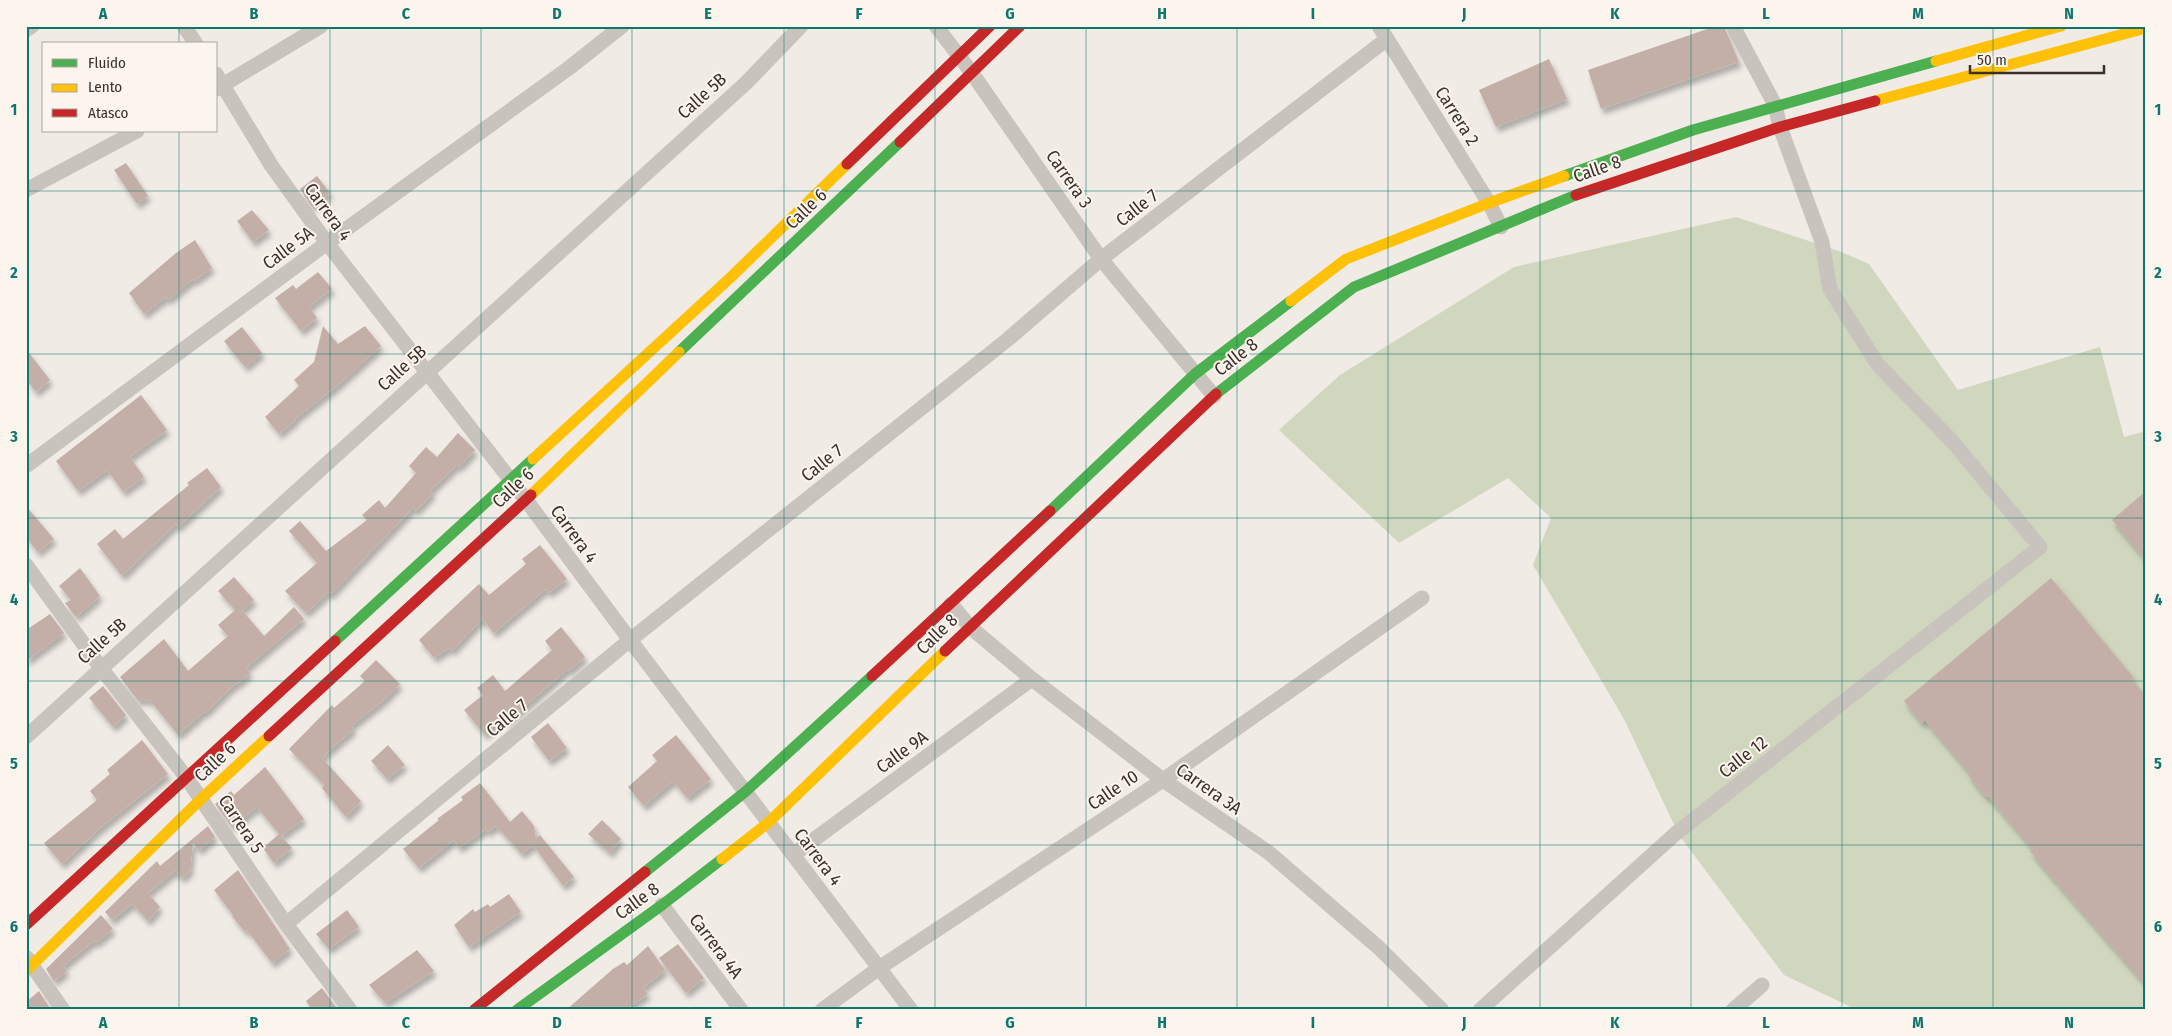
<svg xmlns="http://www.w3.org/2000/svg" width="2172" height="1036" font-family="'Fira Sans Condensed',sans-serif">
<style>
.green{fill:#d1d6bf}
.building{fill:#c3afa7;filter:url(#shadow)}
.lines{fill:none;stroke-linecap:round;stroke-linejoin:round}
.street{stroke:#c9c3be;stroke-width:15}
.fast{stroke:#4caf50;stroke-width:11}
.slow{stroke:#ffc107;stroke-width:11}
.jam{stroke:#c62828;stroke-width:11}
.grid{fill:none;stroke:#0f766e;stroke-width:1;stroke-opacity:0.55}
.labels{text-anchor:middle;stroke-width:4;stroke-linejoin:round;paint-order:stroke}
.street-label{font-size:18px;fill:#3b302b;stroke:#fbf5ee}
.neatline{fill:none;stroke:#0f766e;stroke-width:2}
.grid-label{font-size:16px;text-anchor:middle;font-weight:bold;fill:#0f766e}
</style>
<defs>
<filter id="shadow"><feDropShadow dx="3" dy="5.5" stdDeviation="2.5" flood-color="#0004"/></filter>
</defs>
<rect width="100%" height="100%" fill="#f0ebe5"/>
<path class="green" d="M1736,217l103,34 30,13 89,126 142,-43 24,90 22,-6v579h-289l-73,-35 -105,-140 -55,-116 -91,-154 18,-47 -43,-40 -109,65 -120,-113 61,-55 174,-108z"/>
<path class="building" d="M1716,26h8l15,36 -138,47 -13,-39z
M1549,59l18,40 -71,28 -17,-37z
M126,163l22,33 -11,8 -23,-34z
M317,176l13,17 -18,14 -12,-18z
M252,210l17,20 -16,12 -16,-21z
M195,240l17,28 -18,13 -1,-2 -25,21 -2,-3 -22,17 -15,-21 47,-40z
M318,272l14,17 -23,18 8,11 -16,13 -26,-33 18,-13 3,4z
M323,326l15,18 27,-18 16,20 -43,39 -43,34 1,1 -17,14 -14,-17 34,-31 -5,-6 20,-18z
M242,327l20,26 -17,14 -21,-26z
M26,349l24,31 -14,12 -10,-13z
M141,395l26,35 -37,27 14,20 -21,15 -16,-22 -29,21 -22,-30z
M458,433l17,17 -16,17 -2,-2 -27,26 3,2 -17,18 -3,-3 -82,86 -2,-2 -23,21 -21,-22 32,-28 -28,-32 11,-10 26,30 41,-31 -5,-5 17,-15 6,8 31,-35 -7,-7 17,-19 11,10z
M207,468l14,19 -43,40 -2,-3 -54,52 -25,-32 18,-15 8,10 66,-54 -2,-2z
M2146,491v69l-34,-40z
M26,506l28,33 -16,13 -12,-15z
M540,545l27,34 -18,14 -3,-4 -52,44 -12,-14 -30,32 -3,-3 -15,10 -15,-18 60,-56 10,11 37,-31 -4,-5z
M80,568l20,28 -24,21 -11,-14 6,-3 -12,-14z
M234,577l20,23 -12,10 22,26 30,-29 10,12 -58,49 4,5 -14,12 -1,-1 -30,29 -1,-1 -26,23 -29,-36 -3,3 -3,-4 -4,4 -19,-25 44,-38 24,32 40,-35 -10,-11 17,-15 -17,-19z
M2051,578l82,99 -2,1 15,18v289l-96,-110 -20,-24 3,-2 -45,-53 -2,1 -18,-22 2,-2 -45,-53 -3,3 -18,-22z
M50,614l14,19 -38,28v-31z
M561,627l24,30 -16,14 -1,-2 -62,54 -4,-5 -17,17 -21,-25 19,-15 -6,-7 16,-13 12,16 47,-41 -7,-9z
M376,660l24,24 -16,16 -33,26 3,3 -29,25 1,2 -3,3 38,42 -15,16 -24,-29 2,-3 -35,-36 43,-44 2,3 31,-27 -5,-5z
M103,686l23,29 -13,12 -24,-29z
M548,723l19,25 -18,13 -18,-24z
M676,735l35,44 -24,19 -14,-17 -29,25 -16,-19 29,-26 -5,-6z
M142,740l26,34 -69,55 -37,35 -18,-21 53,-43 -7,-9 20,-17 -3,-4z
M388,745l17,20 -18,14 -16,-18z
M265,767l39,52 -23,17 11,12 -18,15 -11,-15 16,-14 -22,-27 -25,20 -17,-23 16,-13 3,4z
M480,783l30,39 12,-11 12,15 2,12 4,-3 34,42 -11,9 -30,-41 -11,9 -26,-28 -8,6 -2,-3 -27,19 -5,-8 -35,28 -16,-19 36,-29 -2,-1 26,-19 -2,-3z
M602,820l19,19 -11,14 -22,-19z
M208,826l7,11 -16,13 -6,-7 -3,28 -8,7 -7,-7 -27,22 12,14 -12,14 -16,-17 -20,16 -7,-8 52,-51 3,5z
M238,870l52,79 -18,14 -25,-33 -3,1 -12,-15 1,-1 -19,-25z
M509,894l12,18 -52,35 -15,-22 19,-16 2,3 13,-8 2,3z
M347,910l12,17 -30,22 -13,-15z
M101,915l12,14 -17,14 -2,-2 -31,25 4,5 -13,10 -8,-12z
M678,944l26,34 -18,15 -27,-35z
M648,946l17,24 -22,18 5,6 -23,16h-59l47,-41 11,-7 3,3z
M417,950l17,21 -49,32 -16,-18z
M322,988l16,22h-26l-6,-9z
M39,991l12,19h-25v-8z"/>
<g class="lines">
<path class="street" d="M184,26l12,18
M936,26l36,47 129,186 113,137
M1379,26l110,177 12,24
M26,30l6,-4
M216,74l55,91 56,78 199,257 104,140 281,370
M216,89l105,-63
M26,190l111,-59
M26,466l301,-223 242,-175 53,-42
M26,565l75,103 85,109 100,147 64,86
M951,604l19,23 62,52 131,101 105,72 110,95 64,63
M26,737l720,-654 55,-57
M793,855l239,-176
M662,905l79,105
M286,924l344,-284 377,-300 94,-81 286,-220
M27,958l36,52
M822,1010l57,-42 284,-188 259,-182
M1480,1010l194,-175 366,-288 -88,-106 -74,-76 -48,-76 -8,-47 -42,-115 -5,-22 -42,-79
M1733,1010l29,-25"/>
<path class="fast" d="M1564,176l129,-46 243,-69
M679,352l221,-210
M1216,394l138,-107 222,-92
M1050,511l145,-137 96,-73
M335,641l198,-182
M645,872l100,-80 127,-116
M517,1010l145,-105 60,-46"/>
<path class="slow" d="M1936,61l125,-35
M1875,101l271,-73
M1291,301l55,-42 143,-56 75,-27
M533,459l197,-181 117,-114
M531,495l148,-143
M722,859l47,-37 176,-171
M26,971l175,-172 68,-63"/>
<path class="jam" d="M900,142l120,-116
M847,164l143,-138
M1576,195l204,-68 95,-26
M945,651l271,-257
M872,676l178,-165
M269,736l262,-241
M26,925l309,-284
M474,1010l171,-138"/>
</g>
<path class="grid" d="M179,26v18M330,26v984M481,26v984M632,26v984M784,26v984M935,26v984M1086,26v984M1237,26v984M1388,26v984M1540,26v984M1691,26v984M1842,26v984M1993,26v984M179,131v879M26,191h2120M26,354h2120M26,518h2120M26,681h2120M26,845h2120"/>
<g class="labels">
<g class="street-label">
<text transform="translate(702 96) rotate(-42)" y="6">Calle 5B</text>
<text transform="translate(1457 116) rotate(58)" y="6">Carrera 2</text>
<text transform="translate(1597 169) rotate(-19)" y="6">Calle 8</text>
<text transform="translate(1069 179) rotate(55)" y="6">Carrera 3</text>
<text transform="translate(1137 208) rotate(-38)" y="6">Calle 7</text>
<text transform="translate(806 209) rotate(-44)" y="6">Calle 6</text>
<text transform="translate(328 212) rotate(54)" y="6">Carrera 4</text>
<text transform="translate(288 248) rotate(-37)" y="6">Calle 5A</text>
<text transform="translate(1236 357) rotate(-38)" y="6">Calle 8</text>
<text transform="translate(402 368) rotate(-42)" y="6">Calle 5B</text>
<text transform="translate(822 463) rotate(-39)" y="6">Calle 7</text>
<text transform="translate(513 488) rotate(-43)" y="6">Calle 6</text>
<text transform="translate(574 534) rotate(54)" y="6">Carrera 4</text>
<text transform="translate(937 634) rotate(-44)" y="6">Calle 8</text>
<text transform="translate(102 641) rotate(-42)" y="6">Calle 5B</text>
<text transform="translate(507 718) rotate(-40)" y="6">Calle 7</text>
<text transform="translate(902 752) rotate(-36)" y="6">Calle 9A</text>
<text transform="translate(1743 757) rotate(-38)" y="6">Calle 12</text>
<text transform="translate(215 762) rotate(-43)" y="6">Calle 6</text>
<text transform="translate(1209 789) rotate(35)" y="6">Carrera 3A</text>
<text transform="translate(1113 790) rotate(-34)" y="6">Calle 10</text>
<text transform="translate(241 824) rotate(56)" y="6">Carrera 5</text>
<text transform="translate(818 857) rotate(53)" y="6">Carrera 4</text>
<text transform="translate(637 901) rotate(-36)" y="6">Calle 8</text>
<text transform="translate(716 946) rotate(53)" y="6">Carrera 4A</text>
</g>
</g>
<rect width="2172" height="1036" fill="none" stroke="#fbf5ee" stroke-width="55"/>
<rect x="42" y="42" width="175" height="90" fill="#fbf5ee" stroke="#aea6a0"/>
<rect x="52" y="59" width="25" height="8" fill="#4caf50" stroke="#aea6a0"/>
<text x="88" y="68" font-size="15" fill="#3b302b">Fluido</text>
<rect x="52" y="84" width="25" height="8" fill="#ffc107" stroke="#aea6a0"/>
<text x="88" y="92" font-size="15" fill="#3b302b">Lento</text>
<rect x="52" y="109" width="25" height="8" fill="#c62828" stroke="#aea6a0"/>
<text x="88" y="118" font-size="15" fill="#3b302b">Atasco</text>
<path d="M1970 65v8h134v-8" fill="none" stroke="#3b302b" stroke-width="2.5"/>
<text x="1977" y="65" font-size="15" fill="#3b302b" stroke="#fbf5ee" stroke-width="4" paint-order="stroke">50 m</text>
<rect x="28" y="28" width="2116" height="980" class="neatline"/>
<g class="grid-label">
<text x="103" y="19">A</text>
<text x="254" y="19">B</text>
<text x="406" y="19">C</text>
<text x="557" y="19">D</text>
<text x="708" y="19">E</text>
<text x="859" y="19">F</text>
<text x="1010" y="19">G</text>
<text x="1162" y="19">H</text>
<text x="1313" y="19">I</text>
<text x="1464" y="19">J</text>
<text x="1615" y="19">K</text>
<text x="1766" y="19">L</text>
<text x="1918" y="19">M</text>
<text x="2069" y="19">N</text>
<text x="14" y="115">1</text>
<text x="2158" y="115">1</text>
<text x="14" y="278">2</text>
<text x="2158" y="278">2</text>
<text x="14" y="442">3</text>
<text x="2158" y="442">3</text>
<text x="14" y="605">4</text>
<text x="2158" y="605">4</text>
<text x="14" y="769">5</text>
<text x="2158" y="769">5</text>
<text x="14" y="932">6</text>
<text x="2158" y="932">6</text>
<text x="103" y="1028">A</text>
<text x="254" y="1028">B</text>
<text x="406" y="1028">C</text>
<text x="557" y="1028">D</text>
<text x="708" y="1028">E</text>
<text x="859" y="1028">F</text>
<text x="1010" y="1028">G</text>
<text x="1162" y="1028">H</text>
<text x="1313" y="1028">I</text>
<text x="1464" y="1028">J</text>
<text x="1615" y="1028">K</text>
<text x="1766" y="1028">L</text>
<text x="1918" y="1028">M</text>
<text x="2069" y="1028">N</text>
</g>
</svg>
